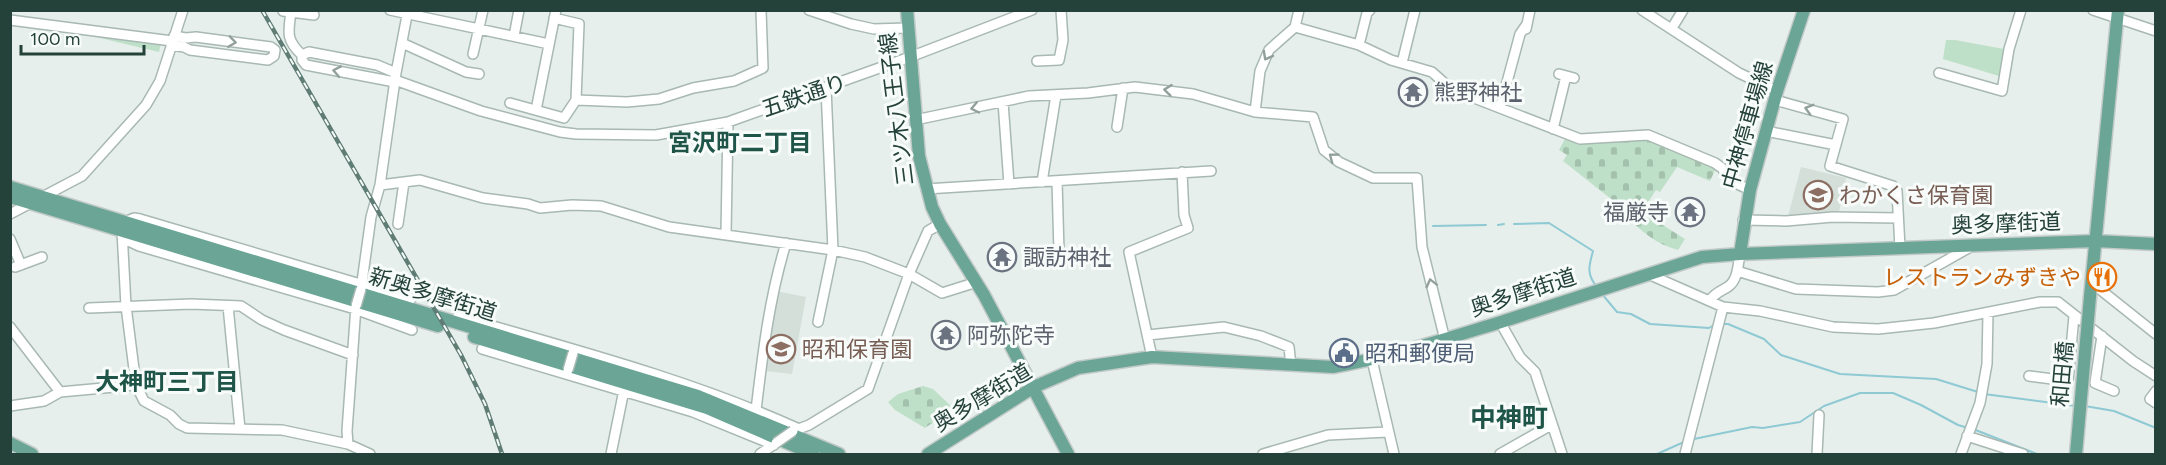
<svg xmlns="http://www.w3.org/2000/svg" width="2166" height="465" font-family="Figtree,'Noto Sans JP',sans-serif">
<style>
.built{fill:#d4dfda}
.cemetery{fill:url(#cemetery-stones)}
.green{fill:#bfe0c8}
.lines{fill:none;stroke-linecap:round;stroke-linejoin:round}
.stream{stroke:#8ec9d4;stroke-width:2}
.minor-casing{stroke:#a8b8b2;stroke-width:12}
.major-casing{stroke:#c2cac8;stroke-width:15}
.minor{stroke:#fff;stroke-width:9}
.major{stroke:#6aa596;stroke-width:12}
.rail-casing{stroke:#5f7d75;stroke-width:4.5}
.rail{stroke:#f7fbf9;stroke-width:2;stroke-dasharray:7;stroke-linecap:butt}
.minor-bridge-casing{stroke:#a8b8b2;stroke-width:12;stroke-linecap:butt}
.major-bridge-casing{stroke:#c2cac8;stroke-width:15;stroke-linecap:butt}
.minor-bridge{stroke:#fff;stroke-width:9}
.major-bridge{stroke:#6aa596;stroke-width:12}
.oneway{stroke:#92a09c}
.labels{text-anchor:middle;stroke-width:6;stroke-linejoin:round;paint-order:stroke}
.worship-label{font-size:22px;fill:#5b616d;stroke:#f7fbf9;text-anchor:start}
.street-label{font-size:22px;fill:#24423a;stroke:#f7fbf9}
.education-label{font-size:22px;fill:#785e54;stroke:#f7fbf9;text-anchor:start}
.food-label{font-size:22px;fill:#c56008;stroke:#f7fbf9;text-anchor:end}
.service-label{font-size:22px;fill:#4e5e75;stroke:#f7fbf9;text-anchor:start}
.neighbourhood-label{font-size:24px;font-weight:bold;fill:#1f5548;stroke:#f7fbf9}
.quarter-label{font-size:26px;font-weight:bold;fill:#1f5548;stroke:#f7fbf9}
</style>
<defs>
<pattern id="cemetery-stones" width="16" height="16" patternUnits="userSpaceOnUse" patternTransform="scale(1.5)"><rect width="16" height="16" fill="#bfe0c8"/><path d="M2 7V4a2 2 0 0 1 4 0v3zM10 15v-3a2 2 0 0 1 4 0v3z" fill="#a4c1ad"/></pattern>
</defs>
<rect width="100%" height="100%" fill="#e6efeb"/>
<path class="built" d="M1801,167l45,11 -7,34 -51,4z
M776,291l30,6 -14,77 -27,-3z"/>
<path class="cemetery" d="M1566,137l82,1 68,30 -6,13 -33,-14 -17,25 -4,-2 -14,22 43,27 -7,11c-22,-6 -38,-19 -54,-37l1,-3 -62,-49 4,-6 -8,-5z
M923,386l10,3 17,16v6l-25,17 -30,-18 -7,-8 10,-8z"/>
<path class="green" d="M79,33l82,10 -2,9z
M1946,40h9l49,9 -5,27 -56,-17z"/>
<g class="lines">
<path class="stream" d="M1514,224l35,-1 44,28c-4,15 -7,23 4,36
M1498,225l6,-1
M1433,226l53,-1
M1602,294l15,18 14,2 19,10 59,4 5,-3
M1722,324h6l36,15 17,16 59,19 96,5 42,13
M1984,394l92,12
M2085,406l29,5 42,17
M1973,429l64,25
M1694,439l58,-12 11,1 37,-6 24,-16 36,-13h33l28,12 37,20 10,3
M1657,454l27,-12"/>
<g class="minor-casing">
<path id="minor" d="M390,10l159,34
M809,10l42,14 23,5 33,-1
M1642,10l97,63 38,18
M2093,10l63,21
M283,11l31,4
M291,12c-3,21 -5,28 11,43
M554,18l25,6 -3,76
M10,20l162,21
M1295,27l64,18 32,15 41,12 19,17 129,50 68,-4 67,28 7,5 7,12 21,10
M1672,28l11,-18
M1526,29l4,-19
M514,36l5,-26
M402,43l64,29 13,2
M171,45l13,2 6,3 78,10 6,-4 1,-6 -4,-3 -75,-10 -10,1 -12,-2
M1359,45l8,-32 3,-3
M473,54l10,-44
M1037,61l22,-1 4,-20 -2,-30
M1402,63l13,-53
M1939,73l63,18 7,-42 12,-39
M1559,74l15,4
M395,80l86,31 79,21 16,2 80,1 72,-13 182,-65 122,-47
M395,82l-89,-17 -4,-5v-5l7,-3 68,13 19,8
M1775,100l68,19 -13,47 63,20 4,5 3,57
M1003,102l6,82
M510,103l54,15 12,-18 51,2 32,-3 34,-11 41,-7 29,-13 -2,-58
M1500,108l20,-74 7,-10
M536,110l20,-100
M1255,112l5,-41 9,-21 26,-23 4,-17
M915,120l114,-24 59,-3 47,-6 58,7 62,18 58,5 11,33 15,12 34,16h44l5,69 23,93
M1117,127l6,-39
M1553,129l13,-53
M1766,131l70,14
M1057,181l2,71
M1042,182l14,-87
M380,185l40,-5 63,18 45,6 12,4 32,-3 29,1 68,21 164,23 32,7 44,17 33,19 35,-11
M926,189l285,-18
M10,214l72,-38 64,-71 14,-24 23,-71
M1743,220l43,1 47,-4 65,1
M125,222l9,-4 6,1 271,80
M398,224l6,-42
M122,231l4,75 10,79 8,16 26,14 9,9 8,4 95,2 66,14 22,10
M726,234l2,-112
M10,239l11,26
M124,239l15,7 216,63 57,21
M15,267l27,-10
M1737,271l59,18 82,3 16,-2 78,-44
M1648,274l75,33 37,4 73,16 45,2 56,-6 106,-21h18l75,59 23,15
M2092,283l64,51
M361,289l10,-72 9,-32 16,-112 12,-63
M1710,300c6,-8 12,-9 19,-14 9,-7 9,-22 11,-32
M228,306l12,123
M89,308l102,-4 50,2 21,14 22,10 69,25
M458,316c114,33 230,63 339,112
M818,322l15,-72 -7,-162
M1500,322l20,35 15,15 27,82
M10,327l50,65
M1148,335l76,-8 37,9 28,11 2,19
M2102,336l-7,47 19,8
M482,349l211,63 81,33
M1152,357l-23,-105 59,-24 -4,-13 -2,-43
M1372,360l22,94
M2029,376l39,5 6,-65
M2156,391l-6,8 6,4
M10,406l34,-5 16,-9 76,-7
M756,410c7,-58 13,-111 30,-167
M793,431l16,-6 59,-36 41,-115 19,-43 12,-7
M1967,436l56,18
M348,444l-1,-13 9,-125
M611,454l13,-64
M760,454l16,-11
M1263,454l65,-19 60,-3
M1500,454l51,-29
M1685,454l38,-147
M1817,454l2,-39
M1961,454l19,-51 7,-39 1,-51"/>
</g>
<g class="major-casing">
<path id="major" d="M907,10l12,146 13,51 8,17 44,71 84,159
M10,187l688,209 141,58
M10,197l428,129
M1740,254l10,-64 27,-99 27,-81
M2090,297l28,-287
M474,337l233,71 106,46
M10,443l22,11
M928,454l106,-67 44,-19 74,-11 181,10c58,-10 112,-28 168,-45 67,-21 134,-44 201,-65l38,-3 355,-13 61,3"/>
</g>
<use href="#minor" class="minor"/>
<use href="#major" class="major"/>
<g class="rail-casing">
<path id="rail" d="M262,10l199,345 24,49 17,50"/>
</g>
<use href="#rail" class="rail"/>
<g class="minor-bridge-casing">
<path id="minor-bridge" d="M356,306l5,-17
M568,370l5,-17
M776,443l17,-12"/>
</g>
<g class="major-bridge-casing">
<path id="major-bridge" d="M2076,454l14,-157"/>
</g>
<use href="#minor-bridge" class="minor-bridge"/>
<use href="#major-bridge" class="major-bridge"/>
</g>
<defs><path id="oneway-chevron" d="M-2-3.5L2.5 0L-2 3.5" fill="none" stroke-width="1.6" stroke-linecap="round" stroke-linejoin="round" transform="scale(1.5)"/></defs>
<g class="oneway">
<use href="#oneway-chevron" transform="translate(232 42) rotate(8)"/>
<use href="#oneway-chevron" transform="translate(1267 56) rotate(119)"/>
<use href="#oneway-chevron" transform="translate(337 71) rotate(-169)"/>
<use href="#oneway-chevron" transform="translate(1168 90) rotate(-174)"/>
<use href="#oneway-chevron" transform="translate(975 108) rotate(168)"/>
<use href="#oneway-chevron" transform="translate(1809 109) rotate(-164)"/>
<use href="#oneway-chevron" transform="translate(1333 157) rotate(-143)"/>
<use href="#oneway-chevron" transform="translate(1431 283) rotate(-104)"/>
</g>
<defs>
<g id="temple-ring" transform="scale(1.5)"><circle r="9.5" fill="#f7fbf9" stroke="#6b7280" stroke-width="1.5"/><path d="M0-6L5-2H3V0L6.5 2.5H4V6H1.5V3h-3V6H-4V2.5H-6.5L-3 0V-2H-5Z" fill="#6b7280"/></g>
<g id="school-ring" transform="scale(1.5)"><circle r="9.5" fill="#f7fbf9" stroke="#8d6e63" stroke-width="1.5"/><path d="M0-5L7-2L0 1L-7-2ZM-4 1L0 2.5L4 1V4Q0 6-4 4Z" fill="#8d6e63"/></g>
<g id="restaurant-ring" transform="scale(1.5)"><circle r="9.5" fill="#f7fbf9" stroke="#e8710a" stroke-width="1.5"/><path d="M-5-6h1v4h1v-4h1v4h1v-4h1v5L-1.5 .5V6h-2V.5L-5-1ZM5-6V6H3V1.5H1.5Q1.5-4 5-6Z" fill="#e8710a"/></g>
<g id="civic-ring" transform="scale(1.5)"><circle r="9.5" fill="#f7fbf9" stroke="#5c6f8a" stroke-width="1.5"/><path d="M-.6-6.5H3V-4.5H.6V-3L4-1V1h2V6H-6V1h2V-1L-.6-3ZM-1.2 2.5V6h2.4V2.5Z" fill="#5c6f8a"/></g>
</defs>
<g fill-rule="evenodd">
<use href="#temple-ring" x="1413" y="92"/>
<use href="#school-ring" x="1818" y="195"/>
<use href="#temple-ring" x="1690" y="212"/>
<use href="#temple-ring" x="1002" y="257"/>
<use href="#restaurant-ring" x="2102" y="277"/>
<use href="#temple-ring" x="946" y="335"/>
<use href="#school-ring" x="781" y="349"/>
<use href="#civic-ring" x="1344" y="353"/>
</g>
<g class="labels">
<g class="worship-label">
<text x="1434" y="100">熊野神社</text>
<text x="1669" y="220" text-anchor="end">福厳寺</text>
<text x="1023" y="265">諏訪神社</text>
<text x="967" y="343">阿弥陀寺</text>
</g>
<g class="street-label">
<text transform="translate(804 95) rotate(-19)" y="8">五鉄通り</text>
<text transform="translate(896 109) rotate(-97)" y="8">三ツ木八王子線</text>
<text transform="translate(1747 125) rotate(-74)" y="8">中神停車場線</text>
<text transform="translate(2006 223) rotate(-2)" y="8">奥多摩街道</text>
<text transform="translate(1523 292) rotate(-18)" y="8">奥多摩街道</text>
<text transform="translate(433 294) rotate(17)" y="8">新奥多摩街道</text>
<text transform="translate(2062 374) rotate(-85)" y="8">和田橋</text>
<text transform="translate(982 397) rotate(-31)" y="8">奥多摩街道</text>
</g>
<g class="education-label">
<text x="1839" y="203">わかくさ保育園</text>
<text x="802" y="357">昭和保育園</text>
</g>
<g class="food-label">
<text x="2081" y="285">レストランみずきや</text>
</g>
<g class="service-label">
<text x="1365" y="361">昭和郵便局</text>
</g>
<g class="neighbourhood-label">
<text x="740" y="151">宮沢町二丁目</text>
<text x="167" y="390">大神町三丁目</text>
</g>
<g class="quarter-label">
<text x="1509" y="427">中神町</text>
</g>
</g>
<rect width="2166" height="465" fill="none" stroke="#24423a" stroke-width="24"/>
<path d="M21 45v9h123v-9" fill="none" stroke="#24423a" stroke-width="3"/>
<text x="30" y="45" font-size="18" fill="#24423a" stroke="#f7fbf9" stroke-width="4.5" paint-order="stroke">100 m</text>
</svg>
